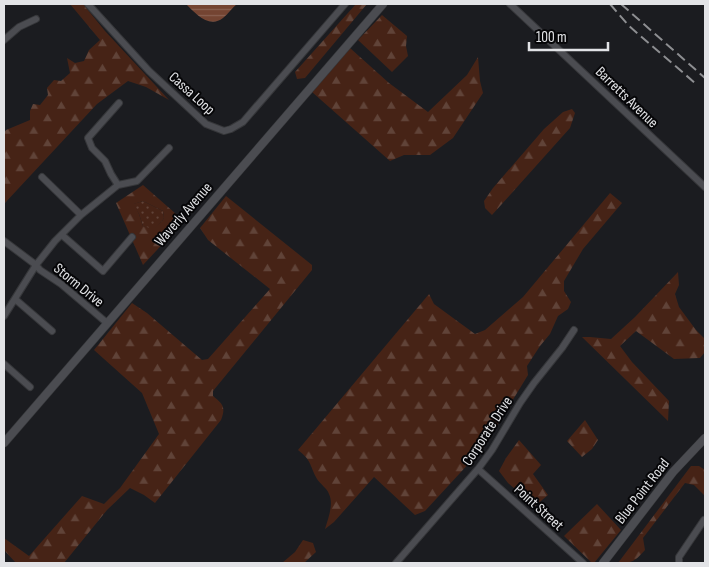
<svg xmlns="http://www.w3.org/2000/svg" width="709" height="567" font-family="'Sofia Sans Condensed',sans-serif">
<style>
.grass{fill:url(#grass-dots)}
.forest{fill:url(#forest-firs);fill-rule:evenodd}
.water{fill:url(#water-rules)}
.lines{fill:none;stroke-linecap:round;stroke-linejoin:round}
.minor-casing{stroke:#36373a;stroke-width:8}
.tertiary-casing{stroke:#36373a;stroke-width:9}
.minor{stroke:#4b4c51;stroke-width:6}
.tertiary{stroke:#4b4c51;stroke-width:8}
.rail{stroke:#8d8e91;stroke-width:2;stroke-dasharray:10 5;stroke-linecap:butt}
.labels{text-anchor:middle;stroke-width:4;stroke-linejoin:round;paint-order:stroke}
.street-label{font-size:15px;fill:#e2e3e6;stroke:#060608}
</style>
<defs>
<pattern id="grass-dots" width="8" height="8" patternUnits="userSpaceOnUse" patternTransform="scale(1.25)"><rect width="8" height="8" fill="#462316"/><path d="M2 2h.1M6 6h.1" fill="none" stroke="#604338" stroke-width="1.8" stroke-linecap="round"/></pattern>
<pattern id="forest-firs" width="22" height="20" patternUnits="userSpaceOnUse" patternTransform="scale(1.25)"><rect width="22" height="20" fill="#462316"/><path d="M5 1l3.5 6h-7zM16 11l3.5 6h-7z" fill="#604338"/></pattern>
<pattern id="water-rules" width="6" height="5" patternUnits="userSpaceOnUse" patternTransform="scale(1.25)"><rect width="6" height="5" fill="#744432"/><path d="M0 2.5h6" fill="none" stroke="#885f50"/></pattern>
</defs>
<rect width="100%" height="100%" fill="#1b1c20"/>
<path class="grass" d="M143,201l20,10 1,7 -2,3 -9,9 -10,-4 -4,-12 -6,-10z"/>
<path class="forest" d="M70,4h13l22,27 64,69 -23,-13 -18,-6 -31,23 -93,100v-71l2,-3 24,-10v-9l3,-7 7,1 8,-10 -1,-7 7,-8 7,1 9,-8 -3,-15 8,5 9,-2 5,-11 11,-10z
M356,4h11l-62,74 -8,1 -2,-7z
M382,15l25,21 -1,10 2,10 -16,16 -34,-32z
M350,48l39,35 39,29 39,-37 11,-18 2,24 3,12 -30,45 -23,17h-26l-14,6 -78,-69z
M572,109l3,4 -5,15 -78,87 -7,-7 -1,-7 9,-13 51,-59 19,-17z
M143,185l41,36 -41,44 -27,-62zM143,201l20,10 1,7 -2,3 -9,8 -10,-3 -4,-12 -5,-10z
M610,193l12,10 -39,46 -19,32v10l7,11 -3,7 -10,7 -8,18 -10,12 -13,20 1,9 -44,72 -59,64 -10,4 -41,-38 -40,45 -9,7c3,-10 9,-25 4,-35 -2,-6 -9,-10 -12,-15 -8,-15 -5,-18 -19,-29l131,-156 5,10 41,30 10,-4 38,-33z
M226,196l86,69v5l-99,121v5c10,8 13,11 8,24l-66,83 -11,-8 -14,-7 -23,22 -43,53h-48l-12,-13v-12l25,18 53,-60 22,8 16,-16 39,-54 -17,-41 -48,-43 38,-47 15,10 55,47 6,-1 62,-70 -62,-49 -8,-12z
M678,272l1,13 -4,9 4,13 17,23 9,9v13l-5,6 -26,1 -38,-28 -16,15 12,16 37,39 -1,20 -86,-84h8l21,2 24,-22z
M585,420l13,20 -6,9 -10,8 -15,-16z
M519,440l22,25 -8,9 15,21 -13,11 -27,-23 -9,-12 7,-13z
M691,466h8l6,4v26l-11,-11 -9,-2 -42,55 2,12c-10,11 -12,13 -27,13z
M597,504l24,26 -27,33h-2l-28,-27z
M303,540l10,3 3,9 -12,11h-22l13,-11z"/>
<path class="water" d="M186,4h51c-5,4 -9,10 -14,14 -14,11 -28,-5 -37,-14z"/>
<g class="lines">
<g class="minor-casing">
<path id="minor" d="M88,4l61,67 57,53 18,7 7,-2 12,-7 102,-118
M510,4l195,183
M4,40l15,-13 17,-8
M42,177l39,38
M118,185l-7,-11 -6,-13 -13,-13 -4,-10 31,-35
M62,235l41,36 29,-34
M4,241l32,24 4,5 21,14 46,39
M15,299l37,32
M4,316l32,-51 19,-24 26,-26 37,-30 19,-4 32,-33
M4,364l26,23
M478,469l105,94
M396,563l82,-94 14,-19 28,-47 14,-20 28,-35 12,-18
M679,563v-6l25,-37"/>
</g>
<g class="tertiary-casing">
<path id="tertiary" d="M4,443l379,-439
M603,563l70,-91 32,-34"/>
</g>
<use href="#minor" class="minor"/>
<use href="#tertiary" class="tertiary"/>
<path class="rail" d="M610,4l19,22 66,57
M621,4l84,74"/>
</g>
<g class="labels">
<g class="street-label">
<text transform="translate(192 93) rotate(42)" y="5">Cassa Loop</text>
<text transform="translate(627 97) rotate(44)" y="5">Barretts Avenue</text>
<text transform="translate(183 214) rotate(-49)" y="5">Waverly Avenue</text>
<text transform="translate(79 285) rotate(39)" y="5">Storm Drive</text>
<text transform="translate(487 431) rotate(-57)" y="5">Corporate Drive</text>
<text transform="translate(642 491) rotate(-52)" y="5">Blue Point Road</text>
<text transform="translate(539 507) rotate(42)" y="5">Point Street</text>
</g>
</g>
<rect width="709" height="567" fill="none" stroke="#e2e3e6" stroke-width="10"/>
<path d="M529 42v8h79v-8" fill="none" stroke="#e2e3e6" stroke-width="2.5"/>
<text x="536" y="42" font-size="15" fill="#e2e3e6" stroke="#060608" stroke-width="4" paint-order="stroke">100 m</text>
</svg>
